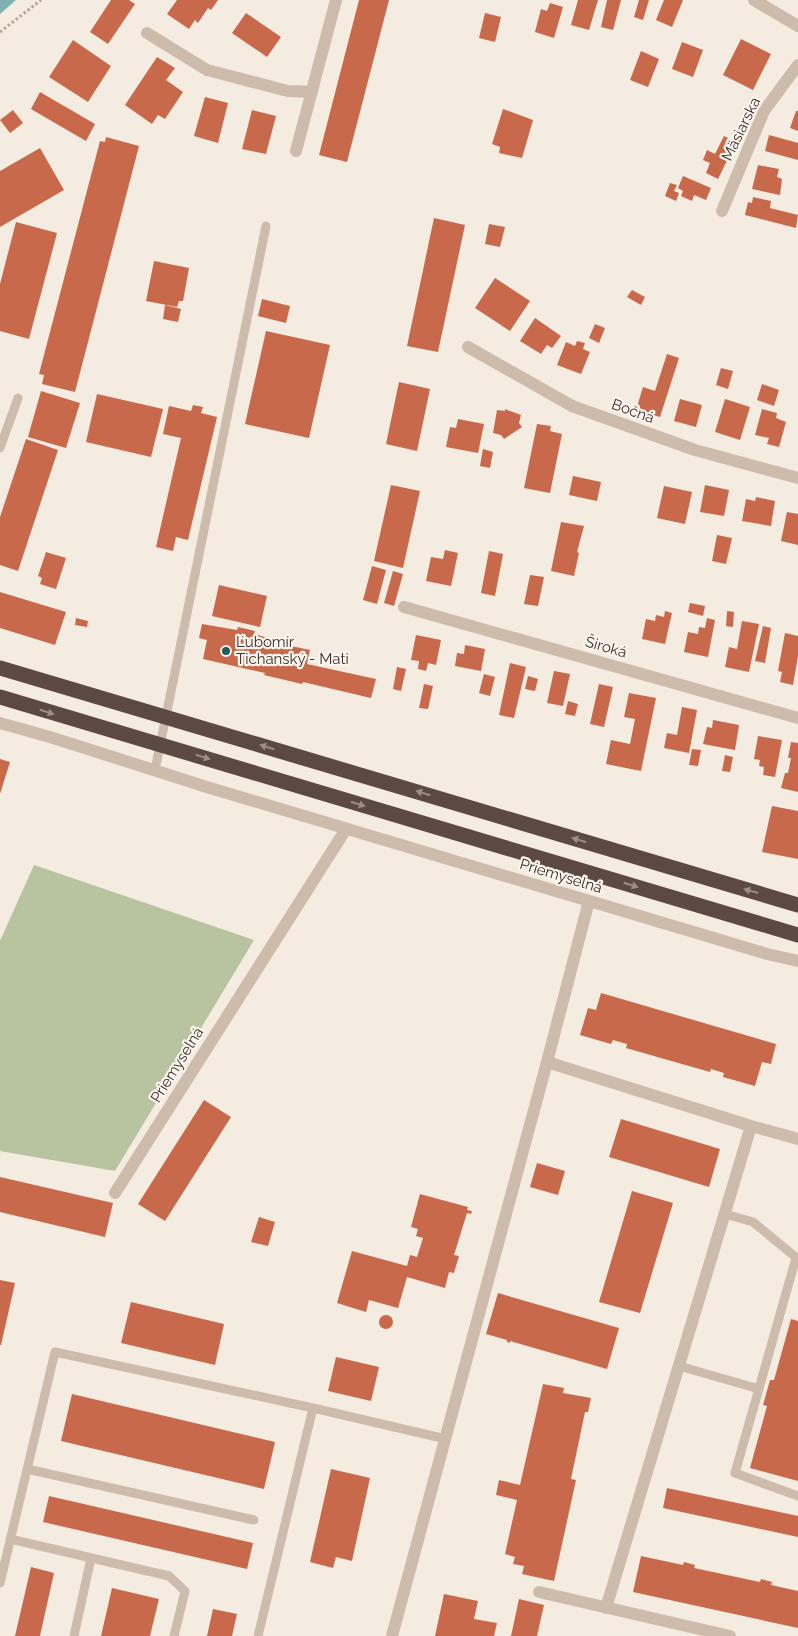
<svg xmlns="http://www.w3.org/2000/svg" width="798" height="1636" font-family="Raleway,sans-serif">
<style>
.green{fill:#b8c4a0}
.water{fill:#7fb0b2}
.building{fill:#c8694b}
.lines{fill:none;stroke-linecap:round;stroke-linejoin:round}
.path{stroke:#b9a596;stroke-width:3;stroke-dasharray:2.5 2.5;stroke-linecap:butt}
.lane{stroke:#cdbbac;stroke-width:9}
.street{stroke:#cdbbac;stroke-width:12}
.highway-bridge{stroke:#5c4a42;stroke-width:15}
.oneway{fill:#9c8e87}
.poi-dot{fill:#1f5a5e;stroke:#fbf5ee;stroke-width:2}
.labels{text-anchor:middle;stroke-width:4.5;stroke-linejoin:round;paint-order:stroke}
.street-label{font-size:15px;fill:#3b302b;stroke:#fbf5ee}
.poi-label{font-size:15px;fill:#3b302b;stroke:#fbf5ee;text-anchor:start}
</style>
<rect width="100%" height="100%" fill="#f4ebe1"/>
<path class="green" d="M34,865l220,75 -139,231 -115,-20v-210z"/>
<path class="water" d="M0,0h16l-16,14z"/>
<path class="building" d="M111,0h18l6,4 -27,40 -18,-12z
M177,0h41l-7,10 -3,-2 -10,15 -3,-3 -6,9 -22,-15z
M359,0h30l-42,162 -28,-7z
M578,0h20l-9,30 -18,-5z
M607,0h14l-8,30 -12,-3z
M639,0h10l-6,20 -9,-3z
M664,0h19l-11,27 -16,-7z
M550,3l13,4 -9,31 -19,-6 6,-23 6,2z
M246,13l35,24 -14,20 -35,-24z
M485,13l16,4 -6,25 -16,-4z
M741,39l30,15 -18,36 -30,-15z
M73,40l38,26 -23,36 -39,-25z
M682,42l21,8 -10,27 -21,-8z
M641,51l18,8 -11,28 -18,-7z
M157,57l18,11 -9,12 17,12 -18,27 -7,-4 -6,9 -27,-19z
M40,92l55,32 -9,17 -55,-32z
M205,97l23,6 -10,40 -24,-7z
M503,109l30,11 -11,38 -23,-5 1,-6 -8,-3z
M13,110l10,13 -13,10 -10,-13z
M252,110l24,6 -10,38 -24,-5z
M796,111h2v20l-8,-3z
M769,135l29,8v17l-33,-9z
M724,136l12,6 -18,37 -12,-6 4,-10 -7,-3 4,-10 8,4z
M106,137l33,9 -64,246 -33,-8 2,-9 -5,-1 61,-233 5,1z
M40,148l24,42 -64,37v-56z
M758,165l21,4 -2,8 5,2 -2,16 -28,-6z
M683,176l28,12 -5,12 -12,-5 -2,6 -11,-5 2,-5 -5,-3z
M670,183l7,2 -3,6 5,2 -3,8 -11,-5z
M753,197l18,4 -1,7 28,7 -2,13 -51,-13 3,-13 4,1z
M434,218l31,7 -27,127 -31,-6z
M16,222l41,11 -28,106 -29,-8v-47z
M489,224l16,3 -5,20 -15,-3z
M154,261l35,7 -6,33h-4l-2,6 -31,-6z
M495,278l35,23 -20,30 -35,-23z
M632,290l13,7 -4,8 -14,-8z
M262,299l28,7 -4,17 -28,-7z
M165,305l16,4 -3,13 -15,-3z
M535,318l26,18 -9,12 -5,-3 -6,9 -21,-13z
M595,324l10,4 -6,15 -10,-5z
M266,331l64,14 -21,93 -64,-14z
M577,341l8,2 -2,6 7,3 -9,22 -24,-9 9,-23 9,4z
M667,354l12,4 -19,59 -24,-7 7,-23 12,4z
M721,368l12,3 -5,18 -12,-4z
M399,382l31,7 -13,62 -31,-7z
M762,384l17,6 -5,16 -17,-6z
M41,391l39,12 -14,45 -38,-11z
M97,394l66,15 -12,48 -65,-15z
M680,399l22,6 -6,22 -22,-6z
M725,399l25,8 -10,33 -25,-8z
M193,405l10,2 -2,6 16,4 -29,123 -12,-3 -3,14 -17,-4 25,-109 -18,-4 6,-28 22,5z
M505,409l16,6 -2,8 3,4 -18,12 -3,-4 -8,-2 4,-23 8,1z
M762,409l15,4 -1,5 10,4 -7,25 -12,-3 2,-6 -14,-3z
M458,419l26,5 -6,29 -32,-6 4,-20 6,1z
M537,424l14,2 -1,5 12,3 -12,59 -26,-5z
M26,439l32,11 -40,121 -18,-6v-48z
M483,449l10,3 -3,16 -10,-2z
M573,476l28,6 -4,19 -28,-6z
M391,485l29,6 -17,77 -29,-7z
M705,485l24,5 -5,26 -24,-4z
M664,486l28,6 -7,32 -28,-6z
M756,497l19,4 -4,25 -29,-5 4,-22 9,2z
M787,512l11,2v31l-17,-4z
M561,522l23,4 -7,26 2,1 -5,23 -23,-5z
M717,535l15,3 -6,26 -14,-3z
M445,550l13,3 -7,33 -25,-5 5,-24 12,2z
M489,551l14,3 -8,42 -14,-3z
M46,552l20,6 -10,31 -16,-5 2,-6 -4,-2z
M372,566l14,4 -9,34 -14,-4z
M393,571l10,3 -9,32 -10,-3z
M530,575l14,2 -6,29 -14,-2z
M219,585l48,11 -7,31 -48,-11z
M0,592l66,20 -11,33 -55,-17z
M690,603l15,3 -2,10 -15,-4z
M665,611l7,2 -7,31 -23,-5 4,-20 9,2 1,-6 8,2z
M727,611l7,1 -1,15 -7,-1z
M76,618l12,3 -1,6 -12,-2z
M707,618l8,2 -7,37 -24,-5 4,-20 10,2 1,-7 6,1z
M742,621l17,3 -10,48 -24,-5 4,-20 8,2z
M202,624l35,6 1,-3 17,4 -1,3 18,5v3l38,8 -3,14 69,15 -5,19 -68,-16 -1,2 -38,-9 1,-2 -62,-14 4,-19 -8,-2z
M763,626l8,2 -6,35 -10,-2z
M785,633l13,3v20l-5,29 -13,-3 2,-10 -4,-1z
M416,635l25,5 -5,25 -8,-2 -2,8 -8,-2 1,-8 -8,-1z
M465,645l20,4 -4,22 -26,-5 2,-13 7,1z
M510,663l16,4 -12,51 -15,-3z
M397,667l9,2 -5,22 -8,-2z
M554,671l16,3 -7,32 -16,-3z
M484,674l11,3 -5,19 -11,-3z
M528,676l10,3 -3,12 -10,-2z
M424,684l9,2 -5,23 -9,-1z
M599,684l14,3 -9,40 -14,-3z
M629,693l27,5 -15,73 -35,-7 5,-24 19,4 5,-25 -11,-2z
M568,701l10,3 -3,12 -10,-2z
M682,707l15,3 -8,43 -25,-5 3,-15 10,2z
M713,720l26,5 -4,25 -32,-6 4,-17 5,1z
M758,736l24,4 -7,37 -12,-2 1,-8 -5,-1 1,-6 -6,-1z
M791,742l7,1v49l-17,-4 4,-15h3l3,-15h-3z
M692,749l9,1 -3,16 -9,-1z
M725,755l8,2 -3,15 -8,-1z
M0,759l10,3 -10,32z
M772,806l26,5v48l-36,-7z
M601,993l175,51 -5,20 -9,-2 -7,24 -32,-9 1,-4 -13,-4 -1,3 -84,-24 1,-4 -14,-4 -2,4 -31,-9 8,-27 8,2z
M204,1100l27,17 -66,104 -27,-17z
M621,1119l99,30 -11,38 -100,-30z
M537,1163l28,8 -7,24 -28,-8z
M0,1177l113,26 -8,34 -105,-25z
M632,1191l41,12 -33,110 -41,-11z
M420,1194l48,13 -1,3 5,1 -1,3 -4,-1 -13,42 5,1 -5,17 -5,-1 -4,16 -38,-11 -9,31 -29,-8 -3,12 -29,-9 15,-52 55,15 3,-11 7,2 6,-19 -7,-2 2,-7 -7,-2z
M259,1217l16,5 -7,24 -17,-4z
M0,1280l15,3 -14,62h-1z
M498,1293l121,35 -12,41 -97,-28v2l-3,-1v-2l-21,-6z
M131,1302l93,22 -9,41 -94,-22z
M379 1322a7 7 0 1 1 14 0a7 7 0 1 1-14 0Z
M791,1319l7,2v160l-48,-13 17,-62 -4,-1 7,-25h4z
M336,1357l43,10 -8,34 -43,-10z
M543,1384l21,4 -1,5 28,5 -3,14h-3l-14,67 5,1 -22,101 -32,-7 2,-8 -11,-2 2,-7 -10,-3 12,-54 -21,-5 3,-15 21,5z
M72,1394l203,48 -11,47 -203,-48z
M331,1469l39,9 -18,83 -16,-4 -3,11 -23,-6z
M667,1488l131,28v21l-135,-29z
M49,1496l204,47 -6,26 -204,-47z
M641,1556l42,9 1,-3 11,3 -1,3 66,14 1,-3 11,3 -1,3 27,6v37l-165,-36z
M31,1567l23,6 -14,63h-25z
M112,1588l47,11 -9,37h-49z
M444,1594l34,7 -4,18 23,4 -3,13h-59z
M519,1599l25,6 -7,31h-26z
M213,1609l24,5 -5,22h-25z"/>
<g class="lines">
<path class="path" d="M0,32l41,-32"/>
<path class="lane" d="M0,448l18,-50
M155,770l111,-544
M725,1214l28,8 45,37
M796,1258l-61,215 63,23
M679,1366l80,23
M27,1469l227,51
M10,1539l159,37 16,15 -11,45
M0,1583l55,-231 258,56 133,31
M74,1636l17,-78
M258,1636l55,-228"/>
<path class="street" d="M754,0l44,26
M147,33l60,37 81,21 24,1
M296,151l40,-151
M722,211l42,-100 34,-46
M468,347l104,59 123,44 103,28
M404,607l394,111
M0,723l50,14 160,51 557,166 31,7
M547,1062l204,64 47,13
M115,1193l231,-364
M539,1592l191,44
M606,1608l145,-482
M392,1636l155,-574 42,-161"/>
<path class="highway-bridge" d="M0,668l798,237
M0,697l798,238"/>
</g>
<defs><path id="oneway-solid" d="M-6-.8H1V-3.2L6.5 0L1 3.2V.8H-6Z" transform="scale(1.25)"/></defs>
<g class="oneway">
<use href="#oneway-solid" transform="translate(47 712) rotate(17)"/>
<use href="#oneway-solid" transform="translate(267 747) rotate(-163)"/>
<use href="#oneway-solid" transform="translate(203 757) rotate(17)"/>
<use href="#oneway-solid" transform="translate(423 793) rotate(-163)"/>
<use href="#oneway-solid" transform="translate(358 804) rotate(17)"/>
<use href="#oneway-solid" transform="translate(579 840) rotate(-163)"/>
<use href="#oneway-solid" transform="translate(631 885) rotate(17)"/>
<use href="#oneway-solid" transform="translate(751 891) rotate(-164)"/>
</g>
<circle class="poi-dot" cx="226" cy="651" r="5"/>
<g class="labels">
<g class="street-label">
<text transform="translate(741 129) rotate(-64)" y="5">Mäsiarska</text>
<text transform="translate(633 411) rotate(20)" y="5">Bočná</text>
<text transform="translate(606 647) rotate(16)" y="5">Široká</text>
<text transform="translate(561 876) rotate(17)" y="5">Priemyselná</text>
<text transform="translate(177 1065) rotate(-58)" y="5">Priemyselná</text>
</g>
<g class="poi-label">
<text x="236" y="647">Ľubomír<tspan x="236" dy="17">Tichanský - Mati</tspan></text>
</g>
</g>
</svg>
